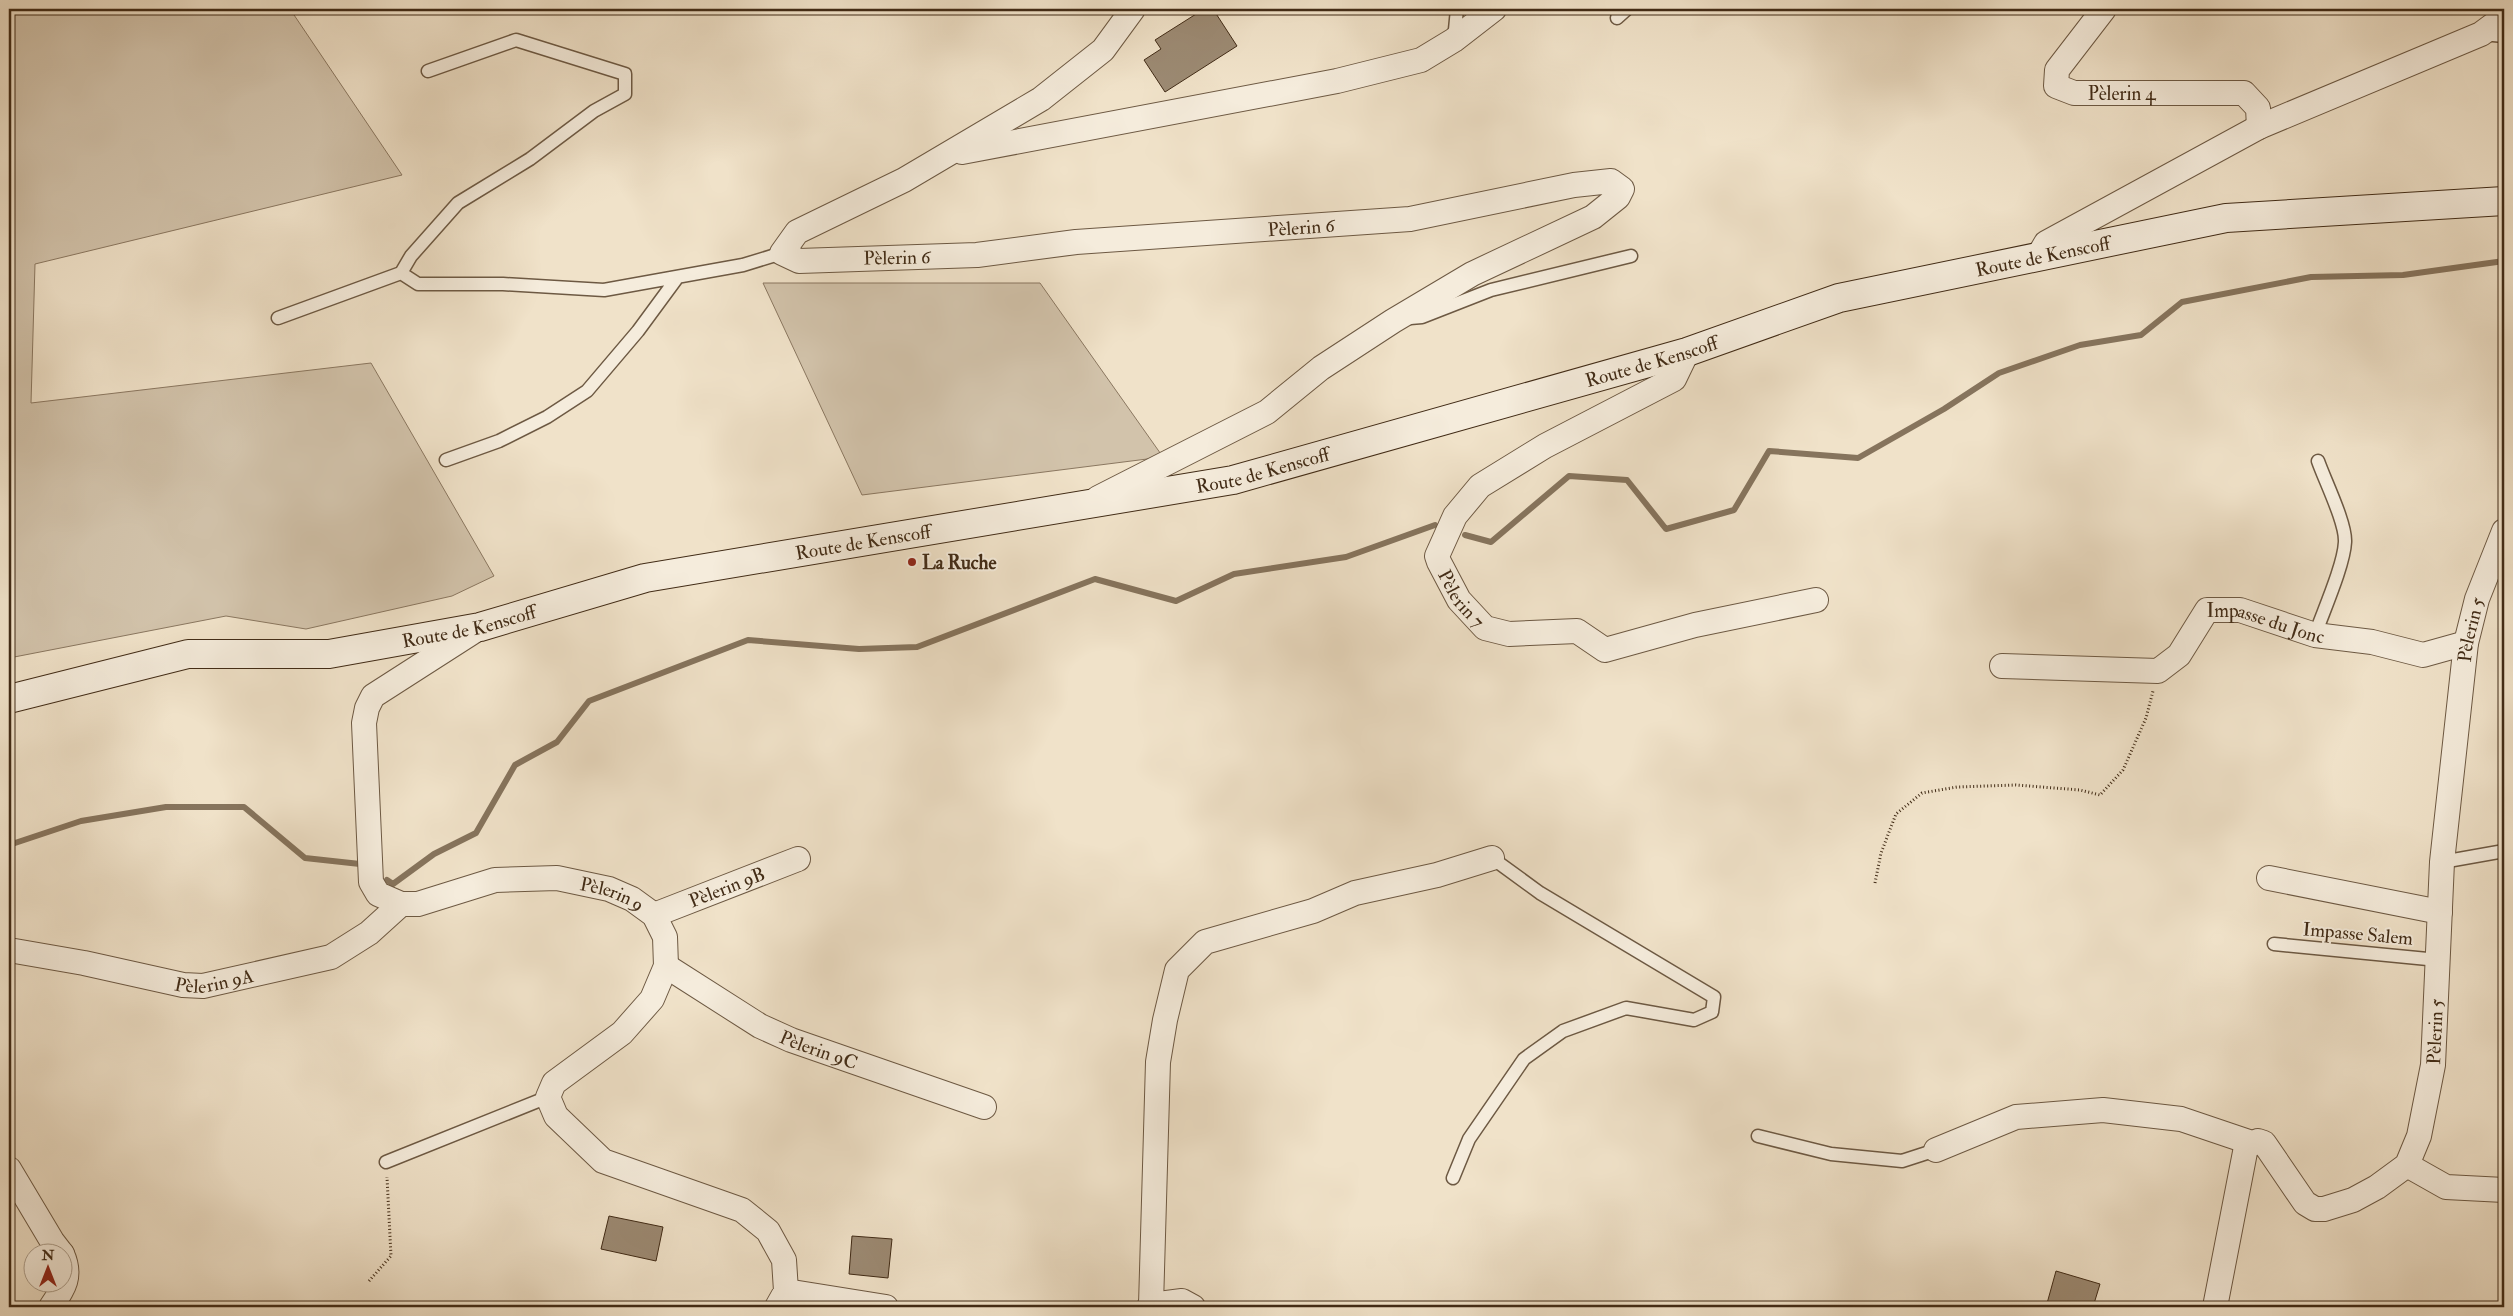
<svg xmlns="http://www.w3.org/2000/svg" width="2513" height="1316" font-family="'IM FELL Double Pica',serif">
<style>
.green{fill:#d2c3ab;stroke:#8a7760}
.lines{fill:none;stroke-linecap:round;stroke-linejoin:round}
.stream{stroke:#86745d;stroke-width:6}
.building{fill:#9c8a73;stroke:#412b16}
.service-casing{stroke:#6d5943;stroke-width:15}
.minor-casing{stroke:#6d5943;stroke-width:26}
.secondary-casing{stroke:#412b16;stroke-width:30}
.path{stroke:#412b16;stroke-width:3;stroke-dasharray:1 2.5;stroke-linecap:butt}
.service{stroke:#f5ecdc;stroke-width:12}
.minor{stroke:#f5ecdc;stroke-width:24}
.secondary{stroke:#f5ecdc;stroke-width:28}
.poi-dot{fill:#8f2418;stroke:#f5ecdc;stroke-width:2}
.labels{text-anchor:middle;stroke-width:4;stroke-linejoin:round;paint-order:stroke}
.street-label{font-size:19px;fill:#412b16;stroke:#f5ecdc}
.poi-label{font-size:19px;font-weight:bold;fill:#412b16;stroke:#f5ecdc;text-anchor:start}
</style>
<rect width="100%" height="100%" fill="#f0e2c9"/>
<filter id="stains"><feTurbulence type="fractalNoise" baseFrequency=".004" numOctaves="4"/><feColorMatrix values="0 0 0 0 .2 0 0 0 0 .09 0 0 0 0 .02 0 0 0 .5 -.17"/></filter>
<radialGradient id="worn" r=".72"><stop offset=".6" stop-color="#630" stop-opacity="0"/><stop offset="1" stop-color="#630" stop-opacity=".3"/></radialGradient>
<path class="green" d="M9,9h281l112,166 -367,89 -4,139 340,-40 123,213 -42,20 -146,33 -80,-13 -217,42z
M763,283h277l123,174 -301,38z"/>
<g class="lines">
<path class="stream" d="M1465,535l26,7 78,-66 58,4 39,49 68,-19 35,-59 89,7 86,-49 55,-36 81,-28 61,-10 41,-33 129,-25 92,-2 101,-14
M9,845l72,-24 85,-14h78l61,51 55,6
M387,880l6,4 41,-30 42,-21 39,-68 42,-23 32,-41 159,-61 111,9 58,-2 178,-68 81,22 58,-27 112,-17 89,-32"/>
</g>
<path class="building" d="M1204,9h9l24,37 -72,46 -21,-32 17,-11 -6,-9z
M609,1216l54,11 -7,34 -55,-12z
M852,1236l40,3 -4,39 -39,-4z
M2056,1271l44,13 -7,23h-47z"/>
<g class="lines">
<g class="service-casing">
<path id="service" d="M1617,18l10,-9
M2482,34l22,2
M1454,40l3,-31
M428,71l88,-31 109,34v20l-31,17 -64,48 -72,44 -47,53 -10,17 17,11h85l101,6 139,-25 39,-12
M278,318l123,-45
M1410,318l12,-1 69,-27 140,-34
M446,460l53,-19 48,-24 40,-26 51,-60 39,-53
M2315,635c8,-23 29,-70 30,-93 1,-19 -20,-61 -27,-81
M2442,862l62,-11
M2274,944l164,16
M1758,1136l73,18 71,7 34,-11
M386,1162l162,-65
M1453,1178l16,-39 55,-80 39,-28 63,-23 68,12 18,-8 2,-15 -174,-104 -48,-35"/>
</g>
<g class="minor-casing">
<g id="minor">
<path id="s1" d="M2104,9l-47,61 -1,16 18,7h170l14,15 1,19"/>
<path d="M962,152l375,-71 84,-21 33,-20 40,-31"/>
<path d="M2039,255l7,-12 213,-116 222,-93 23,-17"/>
<path id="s2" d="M1687,352l-13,27 -129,67 -65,40 -25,30 -18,40 2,6 20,38 26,28 24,6 68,-3 28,19 90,-25 121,-25"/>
<path d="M1098,498l169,-86 54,-44 72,-47 79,-47 121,-57 25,-20 4,-8 -11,-8 -37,4 -164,34 -334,23 -99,13 -178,6 -17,-8 15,-21 107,-52 137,-81 62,-49 30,-41"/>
<path id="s3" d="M479,628l-106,68 -6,12 -3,15 7,159 7,12 23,10h17l77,-24 62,-2 52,11 23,10 22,16 11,22 1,29 -14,33 -30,34 -68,50 -6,14 8,19 47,45 139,49 26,21 16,29 2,31 -9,16"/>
<path id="s4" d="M2002,666l156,5 21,-16 28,-45h33l75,25 57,7 51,13 43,-12"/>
<path d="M2269,878l171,34"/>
<path id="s5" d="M654,915l144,-56"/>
<path id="s6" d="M9,950l75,13 99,22 20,1 128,-29 38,-24 32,-29"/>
<path id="s7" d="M666,966l94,60 31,14 193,67"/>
<path d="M1936,1150l80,-33 87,-7 78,9 71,24"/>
<path d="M2407,1165l39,22 58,3"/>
<path d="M9,1169l43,72 10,13"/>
<path d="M786,1291l100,16"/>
<path d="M1151,1305l7,-243 7,-42 12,-50 28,-28 108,-31 42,-18 82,-18 55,-17"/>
<path d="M51,1307c13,-19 21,-31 11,-53"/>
<path d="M1149,1307l2,-2 31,-4 11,6"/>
<path id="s8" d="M2215,1307l31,-160 12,-6 6,2 41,60 10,6h9l29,-9 24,-13 30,-22 12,-29 14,-71 9,-203 24,-219 11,-44 27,-68"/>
</g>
</g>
<g class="secondary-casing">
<g id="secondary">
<path id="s9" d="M9,699l179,-45h141l151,-27 165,-49 588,-98 454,-128 152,-54 387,-80 278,-17"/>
</g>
</g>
<path class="path" d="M1875,883l6,-30 15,-39 26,-21 35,-6 59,-2 64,5 20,5 23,-25 23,-52 7,-27
M369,1281l22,-25 -4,-79"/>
<use href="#service" class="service"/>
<use href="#minor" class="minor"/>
<use href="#secondary" class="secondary"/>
</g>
<circle class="poi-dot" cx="912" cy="562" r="5"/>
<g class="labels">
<g class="street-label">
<text dy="7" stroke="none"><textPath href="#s1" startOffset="160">Pèlerin 4</textPath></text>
<text transform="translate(1301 227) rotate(-4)" y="7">Pèlerin 6</text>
<text dy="7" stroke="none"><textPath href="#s9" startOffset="2088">Route de Kenscoff</textPath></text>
<text transform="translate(897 257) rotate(-1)" y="7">Pèlerin 6</text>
<text dy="7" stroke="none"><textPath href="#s9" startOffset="1682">Route de Kenscoff</textPath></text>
<text dy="7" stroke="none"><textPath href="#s9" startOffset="1278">Route de Kenscoff</textPath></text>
<text dy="7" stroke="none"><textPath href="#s9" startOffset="872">Route de Kenscoff</textPath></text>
<text dy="7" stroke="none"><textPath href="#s2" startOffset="384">Pèlerin 7</textPath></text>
<text dy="7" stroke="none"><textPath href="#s9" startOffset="468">Route de Kenscoff</textPath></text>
<text dy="7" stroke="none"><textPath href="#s4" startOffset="296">Impasse du Jonc</textPath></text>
<text dy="7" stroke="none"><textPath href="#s8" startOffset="912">Pèlerin 5</textPath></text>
<text dy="7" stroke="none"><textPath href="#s5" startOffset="78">Pèlerin 9B</textPath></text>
<text dy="7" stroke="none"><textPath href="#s3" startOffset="570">Pèlerin 9</textPath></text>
<text transform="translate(2358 933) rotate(5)" y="7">Impasse Salem</text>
<text dy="7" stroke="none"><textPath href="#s6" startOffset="209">Pèlerin 9A</textPath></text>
<text dy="7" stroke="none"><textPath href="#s8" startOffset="508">Pèlerin 5</textPath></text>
<text dy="7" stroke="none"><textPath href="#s7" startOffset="175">Pèlerin 9C</textPath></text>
</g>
<g class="poi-label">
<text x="922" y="569">La Ruche</text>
</g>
</g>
<rect width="2513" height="1316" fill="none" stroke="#f0e2c9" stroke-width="30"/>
<rect x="10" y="10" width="2493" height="1296" fill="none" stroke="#412b16" stroke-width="2.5"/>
<rect x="15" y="15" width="2483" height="1286" fill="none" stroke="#412b16"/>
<g transform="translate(48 1268)"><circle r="24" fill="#f5ecdc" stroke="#ad9f8d"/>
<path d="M0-4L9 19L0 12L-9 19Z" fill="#8f2418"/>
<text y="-8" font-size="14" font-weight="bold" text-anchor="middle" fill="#412b16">N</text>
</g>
<rect width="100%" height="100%" filter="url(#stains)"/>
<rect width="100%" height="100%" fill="url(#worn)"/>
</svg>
